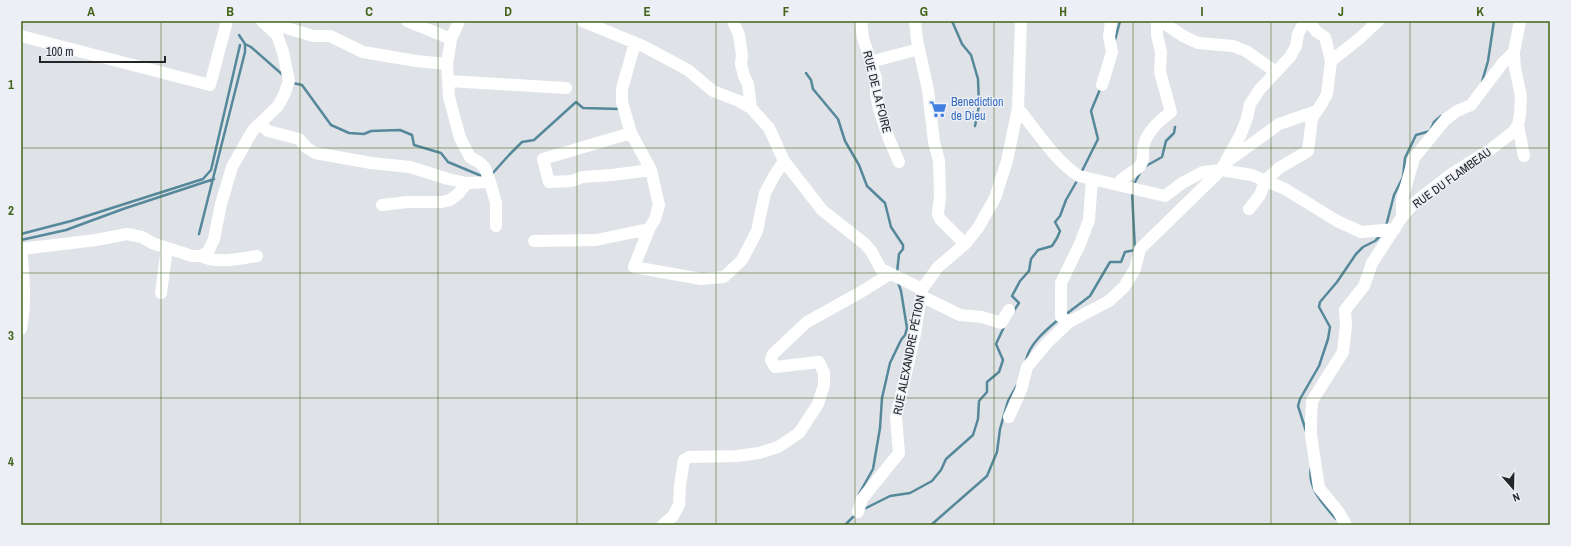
<svg xmlns="http://www.w3.org/2000/svg" width="1571" height="546" font-family="'Archivo Narrow',sans-serif">
<style>
.lines{fill:none;stroke-linecap:round;stroke-linejoin:round}
.stream{stroke:#56889b;stroke-width:2.5}
.minor{stroke:#fff;stroke-width:12}
.grid{fill:none;stroke:#436419;stroke-width:1;stroke-opacity:0.55}
.labels{text-anchor:middle;stroke-width:3;stroke-linejoin:round;paint-order:stroke}
.street-label{font-size:12px;fill:#242527;stroke:#eceff5}
.shop-label{font-size:12px;fill:#366cbe;stroke:#eceff5;text-anchor:start}
.neatline{fill:none;stroke:#436419;stroke-width:1.5}
.grid-label{font-size:13px;text-anchor:middle;font-weight:bold;fill:#436419}
</style>
<rect width="100%" height="100%" fill="#dfe2e7"/>
<g class="lines">
<path class="stream" d="M952,21l10,23 9,11 7,24 1,27 -4,20
M239,35l6,9 6,3 33,29
M1115,40l5,-19
M806,73l5,7 2,9 25,30 7,22 14,24 8,21 18,17 6,24 12,18v4l-4,5 -2,19
M1482,82l6,-21 6,-40
M293,83l9,2 29,40 18,8 15,1 7,-3 29,-1 12,5 2,10 27,8 7,9 36,15
M1146,166l16,-9 4,-16 8,-8 1,-6
M1081,173l17,-34 -7,-28 10,-24
M492,174l17,-19 13,-13 12,-2 42,-38 7,6 37,1
M1134,184l6,-11
M1386,226l8,-31 9,-18 2,-19 11,-23 14,-4 4,-9 7,-6
M21,234l50,-13 132,-42 8,-9 29,-125
M199,234l46,-182v-8
M21,240l45,-10 57,-21 91,-30
M1013,312l6,-9 -7,-7 8,-15 9,-10 2,-12 7,-9 14,-4 5,-8 3,-7 -5,-9 5,-6 6,-16 12,-21
M1065,315l25,-19 20,-34h11l4,-10 10,-2 -3,-58
M1026,360c4,-17 20,-30 33,-41
M1306,431l-8,-25 2,-7 19,-33 9,-27 2,-12 -11,-20 1,-5 17,-20 19,-28 7,-7 12,-6 6,-6
M1311,468c-4,20 13,37 25,51
M859,494l14,-25 7,-41 2,-30 8,-35 11,-23 4,-5 2,-7 -6,-37 -3,-9
M864,509l26,-13 20,-3 22,-12 9,-11 5,-11 27,-24 5,-16 1,-18 8,-9v-10l12,-10 4,-12 -7,-16 8,-17
M845,525l11,-11
M931,525l56,-49 10,-24 3,-23 8,-28 9,-16"/>
<path class="minor" d="M407,21l44,18
M459,21l-8,18 -4,25 2,33 11,41 10,19 10,6 5,5 5,14 6,21v23
M582,21l61,25 45,24 25,21 26,10 12,7 18,20 15,33 38,49 43,34 6,7 10,18 41,20
M733,21l6,14 3,20 -1,9 3,12 4,8 3,24
M861,21l2,17 13,40v16l3,15 10,30 10,23
M915,21l2,19 11,50 6,52 5,19 1,35 -2,18 2,5 25,25
M1161,21l22,15 15,7 35,3 13,5 30,21
M268,26l9,-1 36,11h17l33,16 53,9 31,3
M21,36l189,49 17,-64
M1331,61l29,-23 18,-17
M870,62l49,-13
M449,81l117,7
M1102,85l10,-33 -3,-15 2,-16
M1018,108c16,20 39,55 61,68l86,20 17,-13 21,-11 18,-2 31,5 33,14 52,32 24,11 34,-3
M260,124l8,7 31,8 8,9 8,5 56,10 39,4 38,12 19,4 23,-1
M1518,125l6,31
M631,133l-88,26 6,23 23,-1 10,-4 30,-2 39,-5
M1228,161l51,-37 38,-13
M1118,184c5,-8 15,-11 22,-18 4,-5 3,-11 3,-18 3,-16 16,-27 28,-36l-11,-40 1,-20 -4,-17v-14
M382,205l25,-3h35l8,-2 8,-6 9,-11
M1249,209l11,-14 5,-14 14,-13 29,-17 4,-33 9,-13 6,-11 4,-33 -6,-24 -8,-5 -9,-11
M1402,217v-17l12,-42 31,-38 12,-9 14,-6 31,-41 12,-12
M649,229l-15,38 67,12 23,-2 18,-17 15,-29 8,-38 9,-17 10,-15
M534,241l62,-1 53,-11 6,-10 4,-14 -8,-35 -20,-37 -9,-31v-13l13,-46
M21,249l75,-9 31,-6 15,3 10,6 40,13h9l7,-4 6,-13 7,-35 11,-37 21,-37 25,-24 6,-11 5,-14 -6,-29 -6,-17 -15,-14
M201,256c14,8 39,3 56,0
M161,293l6,-45
M921,296l39,19 22,2 19,6 8,-13
M1069,322l-8,-5v-34l19,-39 9,-24 3,-41
M21,329c5,-27 3,-53 0,-80
M1009,417l12,-27 6,-23 20,-24 22,-21 40,-21 15,-14 11,-18 5,-20 81,-79 20,-36 6,-16 3,-14 10,-15 30,-32 6,-11 2,-12 7,-13
M858,512l4,-13 37,-46 -3,-36 19,-83 7,-45 16,-22 27,-23 13,-16 17,-30 12,-37 11,-53 3,-87
M663,525l10,-9 6,-11 1,-20 4,-25 5,-3 48,-1 22,-3 19,-6 21,-14 19,-29 6,-19v-12l-5,-11 -44,5 -4,-7 2,-6 34,-32 54,-30 29,-18
M1346,525l-8,-14 -19,-23 -8,-53v-15l1,-19 31,-49 3,-27 -1,-15 19,-24 8,-23 30,-46 12,-14 39,-30 38,-24 22,-17 5,-7 2,-10 1,-19 -6,-28 -1,-16 6,-31"/>
</g>
<path class="grid" d="M161,21v504M300,21v504M438,21v504M577,21v504M716,21v504M855,21v504M994,21v504M1133,21v504M1271,21v504M1410,21v504M21,148h1529M21,273h1529M21,398h1529"/>
<defs>
<g id="supermarket-bare" transform="scale(1.38)"><path d="M-6-5.5h2.5l.6 2H6L4.5 2H-2.5L-4.4-4H-6ZM-1.5 3.2a1.3 1.3 0 1 0 .1 0ZM3 3.2a1.3 1.3 0 1 0 .1 0Z" fill="#3f7fe0" stroke="#eceff5" stroke-width="2.5" paint-order="stroke"/></g>
</defs>
<g fill-rule="evenodd">
<use href="#supermarket-bare" x="938" y="109"/>
</g>
<g class="labels">
<g class="street-label">
<text transform="translate(877 92) rotate(76)" y="4">RUE DE LA FOIRE</text>
<text transform="translate(1452 178) rotate(-36)" y="4">RUE DU FLAMBEAU</text>
<text transform="translate(909 355) rotate(-79)" y="4">RUE ALEXANDRE PÉTION</text>
</g>
<g class="shop-label">
<text x="951" y="106">Benediction<tspan x="951" dy="14">de Dieu</tspan></text>
</g>
</g>
<rect width="1571" height="546" fill="none" stroke="#eceff5" stroke-width="44"/>
<g transform="translate(1513 488) rotate(160)" stroke="#eceff5" stroke-width="3" paint-order="stroke">
<path d="M0-3L7 15L0 10L-7 15Z" fill="#242527"/>
<text y="-6" font-size="11" font-weight="bold" text-anchor="middle" fill="#242527">N</text>
</g>
<path d="M40 56v6h125v-6" fill="none" stroke="#242527" stroke-width="2"/>
<text x="46" y="56" font-size="12" fill="#242527" stroke="#eceff5" stroke-width="3" paint-order="stroke">100 m</text>
<rect x="22" y="22" width="1527" height="502" class="neatline"/>
<g class="grid-label">
<text x="91" y="16">A</text>
<text x="230" y="16">B</text>
<text x="369" y="16">C</text>
<text x="508" y="16">D</text>
<text x="647" y="16">E</text>
<text x="786" y="16">F</text>
<text x="924" y="16">G</text>
<text x="1063" y="16">H</text>
<text x="1202" y="16">I</text>
<text x="1341" y="16">J</text>
<text x="1480" y="16">K</text>
<text x="11" y="89">1</text>
<text x="11" y="215">2</text>
<text x="11" y="340">3</text>
<text x="11" y="466">4</text>
</g>
</svg>
